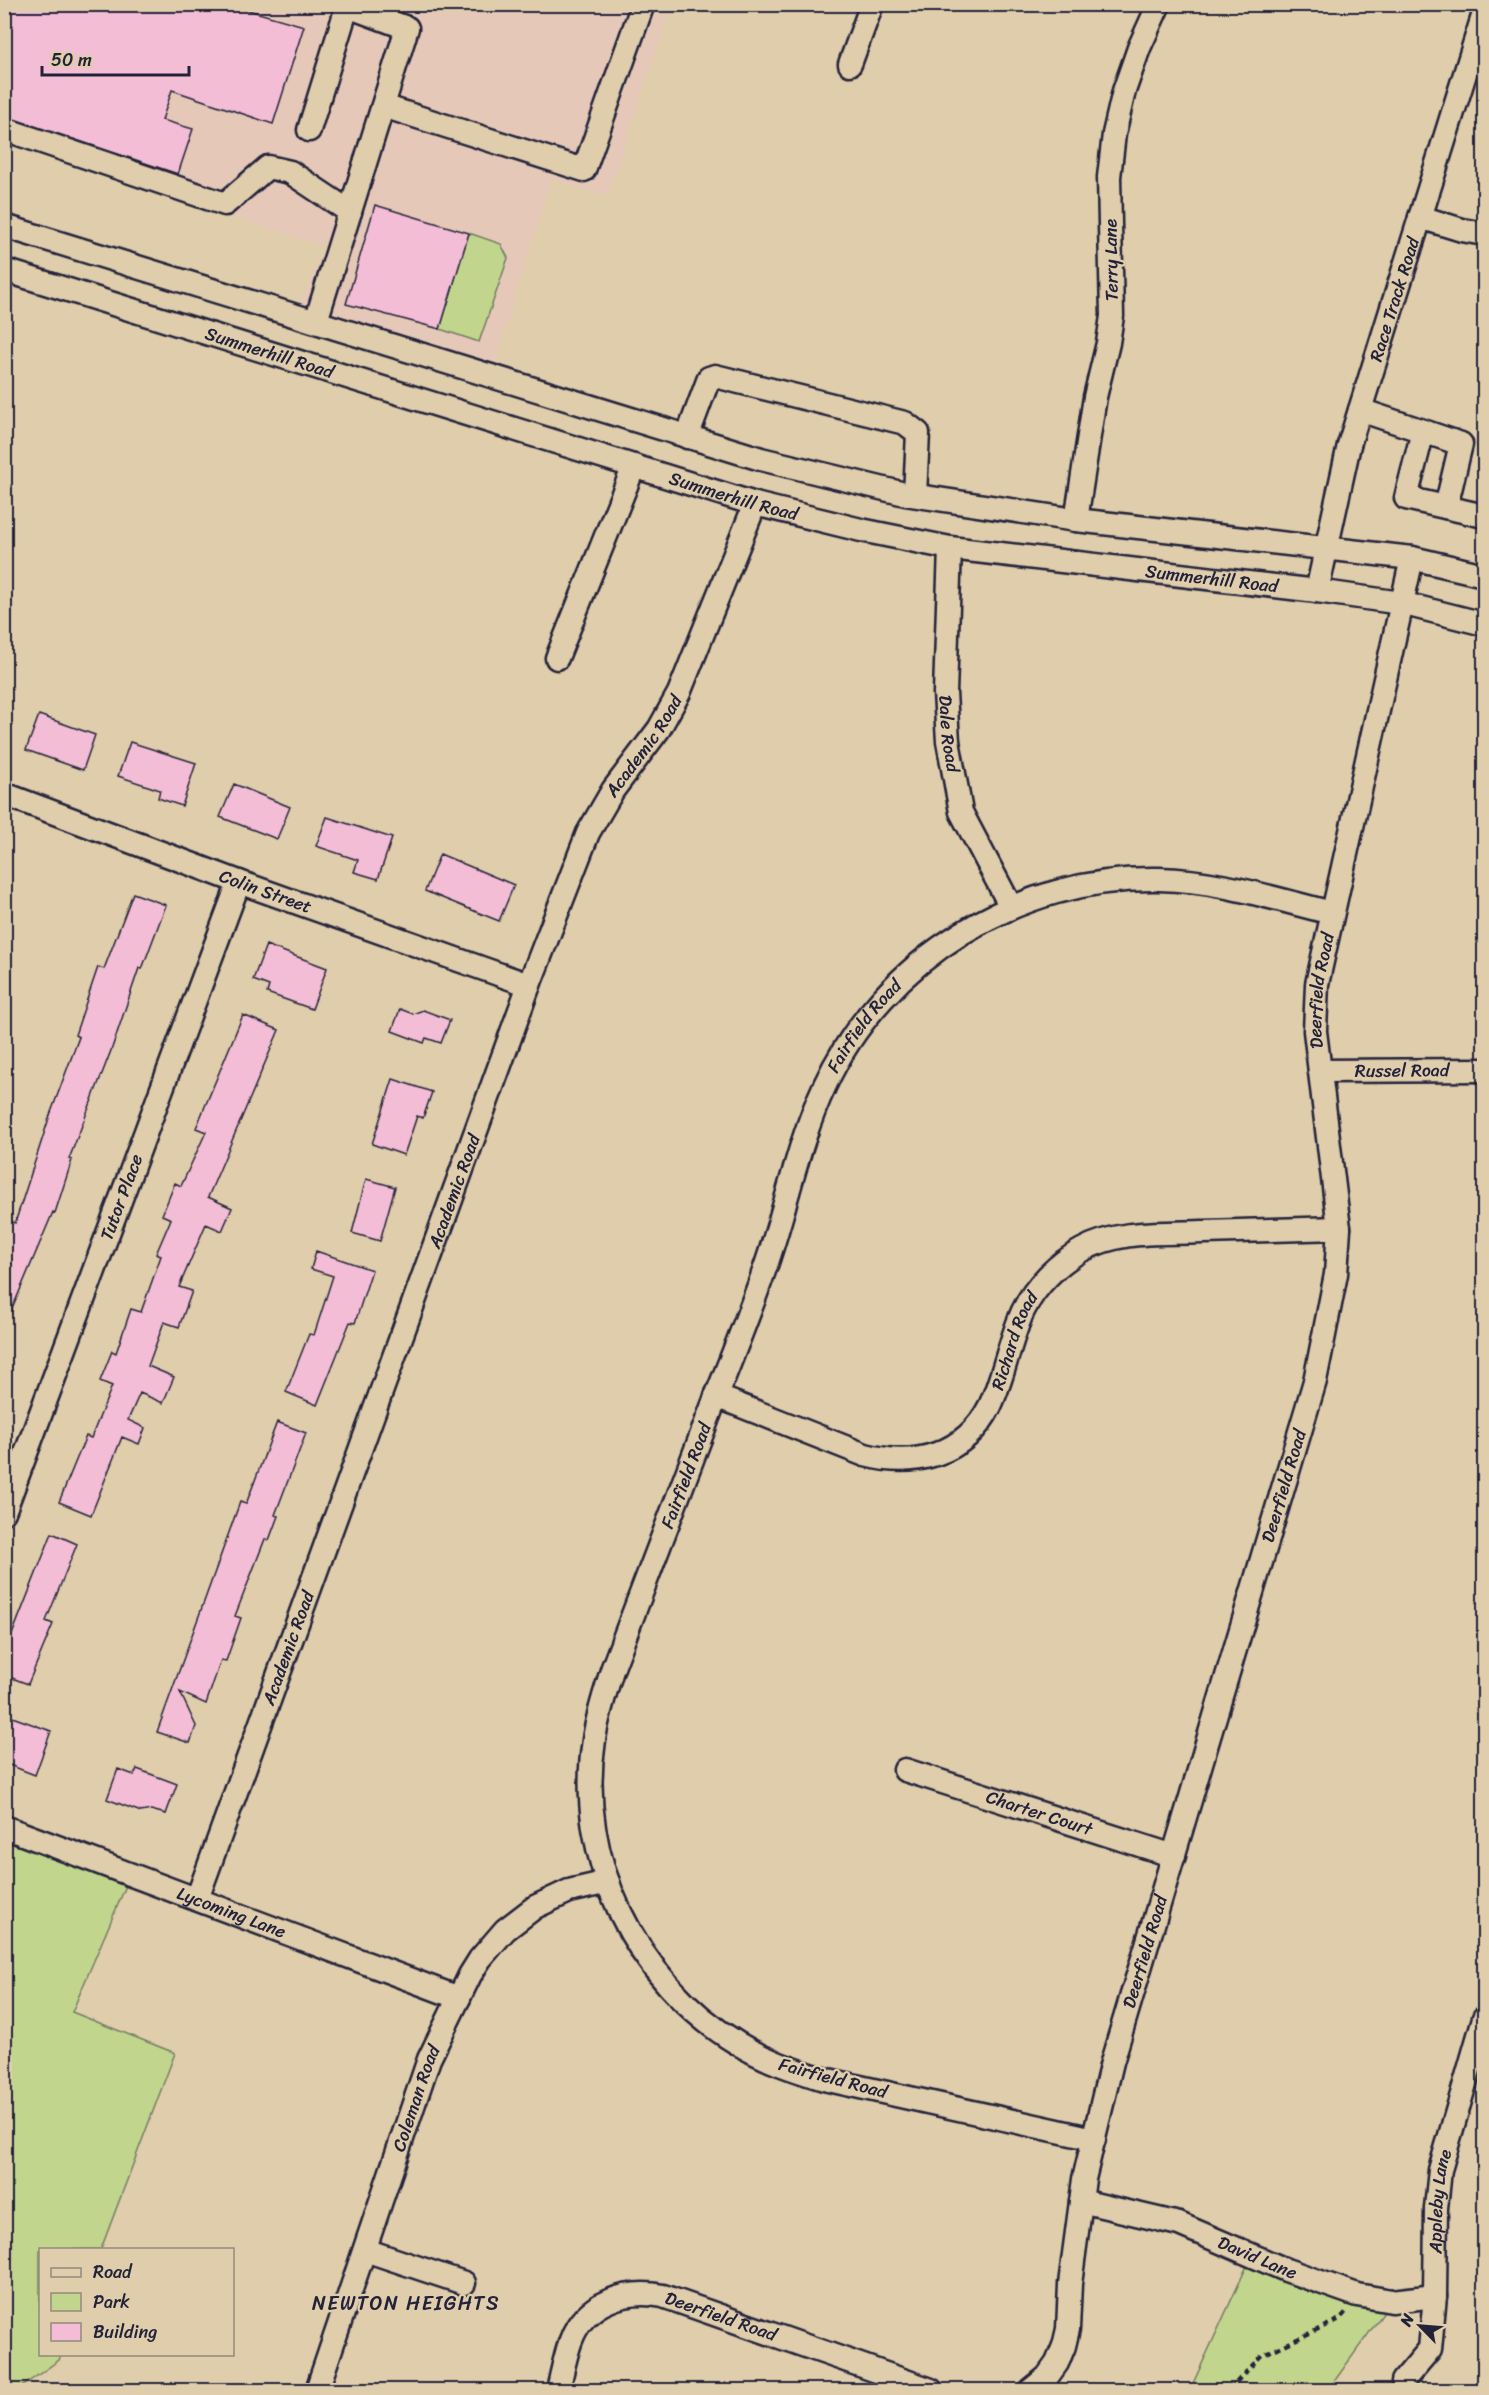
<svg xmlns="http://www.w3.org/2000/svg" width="1489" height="2395" font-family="Sriracha,sans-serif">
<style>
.built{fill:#e6c8b8}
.green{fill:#c1d68c;stroke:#727c64;stroke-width:1.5}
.building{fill:#f3bdd5;stroke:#22223b;stroke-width:1.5}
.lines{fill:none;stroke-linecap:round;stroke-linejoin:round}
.minor-casing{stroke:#22223b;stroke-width:27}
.path{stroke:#22223b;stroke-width:4;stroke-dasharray:6 4.5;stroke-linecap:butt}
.minor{stroke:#e0cdab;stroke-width:22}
.labels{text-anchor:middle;stroke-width:4.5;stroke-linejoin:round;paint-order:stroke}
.street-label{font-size:18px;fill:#22223b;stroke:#e0cdab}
.neighbourhood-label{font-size:20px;letter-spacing:1.5px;fill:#22223b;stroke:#e0cdab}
</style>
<rect width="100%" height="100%" fill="#e0cdab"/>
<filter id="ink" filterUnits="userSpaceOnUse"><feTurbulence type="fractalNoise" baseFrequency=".0167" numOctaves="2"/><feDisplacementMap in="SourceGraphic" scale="12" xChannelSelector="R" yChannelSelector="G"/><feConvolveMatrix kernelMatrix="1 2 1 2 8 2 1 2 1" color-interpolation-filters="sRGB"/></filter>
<g filter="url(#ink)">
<path class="built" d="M5,5h667l-64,191 -57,-16 -56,186 -195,-62 25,-57 -320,-104z"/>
<path class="green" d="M469,233l32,11 7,14 -29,84 -39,-13z
M4,1827l127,47 -59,138 103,41 -74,196 -61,1v104l21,1 -2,5 -42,30h-13z
M1252,2255l140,46 -64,89h-138z"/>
<path class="building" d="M4,4h223l77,22 -31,98 -101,-34 -10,30 31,9 -15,45 -174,-58z
M375,205l94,28 -29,96 -94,-25z
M39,715l56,20 -12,35 -57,-20z
M130,742l66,21 -14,43 -24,-8 2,-8 -42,-14z
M234,784l56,23 -13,32 -57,-22z
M327,817l65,21 -14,41 -24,-7 4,-12 -42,-14z
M440,854l74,31 -15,36 -74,-30z
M133,893l33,12 -24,64 -3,-1 -27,80 -43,111 3,1 -17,53 -2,-1 -49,116v-93l6,-14 5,2 35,-108 29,-78 -4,-2 23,-68 6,2z
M266,945l61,23 -15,41 -45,-16 2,-7 -16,-6z
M400,1009l13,5 10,-4 27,10 -9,23 -15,-5 -2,5 -32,-12z
M243,1015l36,15 -71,167 24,11 -10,23 -16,-7 -27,63 13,4 -13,36 -15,-5 -16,44 26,11 -11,26 -23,-10 -12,27 17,8 -6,16 -17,-7 -31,78 -32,-13 27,-66 5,2 21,-52 -12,-5 12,-30 4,2 15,-44 10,3 20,-56 -5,-2 15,-35 -9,-4 13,-32 6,3 25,-54 -10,-4z
M393,1079l39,13 -9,26 -6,-2 -13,39 -32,-11z
M366,1179l29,8 -15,54 -28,-8z
M316,1251l56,19 -17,53 -5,-1 -33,83 -31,-13 23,-58 5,1 19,-59 -22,-7z
M277,1422l29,11 -31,82 3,1 -9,24 -4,-1 -30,77 6,2 -15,43 -5,-1 -15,44 -26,-12 16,34 -6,17 -33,-11 83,-230 6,2z
M52,1533l25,11 -31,77 7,3 -25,60 -24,-9v-20z
M4,1714l47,17 -16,44 -31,-12z
M118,1769l16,6 3,-6 40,15 -11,30 -15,-4 -10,2 -34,-13z"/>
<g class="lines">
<g class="minor-casing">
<g id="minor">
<path d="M850,64l22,-60"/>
<path d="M383,106l201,64 59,-166"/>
<path d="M4,129l221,75 43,-37 22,5 60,40"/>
<path d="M309,130l38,-123"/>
<path d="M1420,217l42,13 22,4"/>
<path d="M4,226l757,233 144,35 171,26 336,38 72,17"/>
<path id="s1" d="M4,270l751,234 106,26 89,18 367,43 84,12 83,21"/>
<path d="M316,321l91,-293 -65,-24"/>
<path d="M1360,410l63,21 -17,67 78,18"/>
<path d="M1423,431l38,13 -15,63"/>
<path d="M687,437l22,-59 6,-2 190,47 13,10 -3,62"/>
<path d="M1076,520l19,-123 13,-54 4,-27 -3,-139 5,-43 10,-43 15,-43 20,-44"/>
<path id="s2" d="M950,548l-5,145 3,48 13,71 50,95"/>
<path id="s3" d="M1317,591l32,-146 135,-432"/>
<path d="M557,658l77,-192"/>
<path id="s4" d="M4,794l235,88 290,103"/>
<path id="s5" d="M1320,1071l164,-1"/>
<path id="s6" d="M716,1396l149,59c50,13 100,0 125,-49 14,-30 19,-64 33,-95 12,-25 35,-48 59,-61 39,-21 78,-16 120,-18 46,-1 92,-3 137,-4"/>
<path id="s7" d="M4,1512l235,-630"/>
<path id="s8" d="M905,1770l269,86"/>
<path id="s9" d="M4,1827l455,171"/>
<path id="s10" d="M197,1899l332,-914 59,-152 25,-43 46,-61 20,-36 76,-189"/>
<path id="s11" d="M1094,2139l-270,-60c-30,-9 -60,-19 -87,-36 -101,-61 -162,-185 -143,-303 3,-24 11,-46 18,-70 34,-89 68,-178 102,-268 17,-43 35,-87 50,-131 22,-61 33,-127 61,-186 59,-127 194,-209 334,-206 59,1 116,20 173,34"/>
<path id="s12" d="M1081,2201l98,23 107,46 71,25 35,6 43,-5"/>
<path d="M365,2250l99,33"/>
<path id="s13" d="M1403,2381l27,-32 5,-53 1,-88 4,-38 44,-152"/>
<path id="s14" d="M317,2390l112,-331 41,-84 10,-16 25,-29 30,-23 34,-16 39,-9"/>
<path id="s15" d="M558,2390c4,-16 7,-34 13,-50 14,-38 55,-51 92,-44l268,94"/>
<path id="s16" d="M1031,2390l16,-13 10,-14 7,-17 4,-17 2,-45 14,-105 28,-117 203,-681 21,-107 3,-46 -24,-197 2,-47 95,-426"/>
</g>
</g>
<path class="path" d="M1229,2390l32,-34 79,-37 6,-7"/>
<use href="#minor" class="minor"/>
</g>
</g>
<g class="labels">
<g class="street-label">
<text transform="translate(1111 260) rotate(-91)" y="6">Terry Lane</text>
<text dy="6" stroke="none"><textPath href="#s3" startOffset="302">Race Track Road</textPath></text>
<text dy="6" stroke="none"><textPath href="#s1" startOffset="278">Summerhill Road</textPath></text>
<text dy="6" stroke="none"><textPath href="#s1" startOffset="764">Summerhill Road</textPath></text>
<text dy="6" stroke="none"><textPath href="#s1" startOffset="1250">Summerhill Road</textPath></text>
<text dy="6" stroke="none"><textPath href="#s2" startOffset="186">Dale Road</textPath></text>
<text dy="6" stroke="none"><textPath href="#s10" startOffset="1239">Academic Road</textPath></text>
<text dy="6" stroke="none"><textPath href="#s4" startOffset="279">Colin Street</textPath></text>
<text dy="6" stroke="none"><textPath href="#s16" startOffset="1450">Deerfield Road</textPath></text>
<text dy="6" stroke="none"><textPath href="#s11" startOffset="1492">Fairfield Road</textPath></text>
<text dy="6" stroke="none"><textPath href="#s5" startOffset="82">Russel Road</textPath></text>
<text dy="6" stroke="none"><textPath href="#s10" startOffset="753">Academic Road</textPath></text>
<text dy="6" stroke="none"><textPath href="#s7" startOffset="336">Tutor Place</textPath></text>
<text dy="6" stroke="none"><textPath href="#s6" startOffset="376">Richard Road</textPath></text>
<text dy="6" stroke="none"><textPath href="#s11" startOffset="1006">Fairfield Road</textPath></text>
<text dy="6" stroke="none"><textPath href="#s16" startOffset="946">Deerfield Road</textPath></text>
<text dy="6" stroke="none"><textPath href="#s10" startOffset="267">Academic Road</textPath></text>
<text dy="6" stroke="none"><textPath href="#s8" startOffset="141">Charter Court</textPath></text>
<text dy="6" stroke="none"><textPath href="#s9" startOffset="243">Lycoming Lane</textPath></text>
<text dy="6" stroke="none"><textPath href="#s16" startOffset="460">Deerfield Road</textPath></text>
<text transform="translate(833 2078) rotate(15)" y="6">Fairfield Road</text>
<text dy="6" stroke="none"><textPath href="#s14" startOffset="308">Coleman Road</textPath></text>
<text dy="6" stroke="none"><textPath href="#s13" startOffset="190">Appleby Lane</textPath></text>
<text dy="6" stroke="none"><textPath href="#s12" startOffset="186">David Lane</textPath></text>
<text dy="6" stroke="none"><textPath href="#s15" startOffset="224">Deerfield Road</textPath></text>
</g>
<g class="neighbourhood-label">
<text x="406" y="2310">NEWTON HEIGHTS</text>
</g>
</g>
<rect width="1489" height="2395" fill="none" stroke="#e0cdab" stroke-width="24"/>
<rect x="12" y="12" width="1465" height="2371" fill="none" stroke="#22223b" stroke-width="2" filter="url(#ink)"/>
<rect x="39" y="2248" width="195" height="108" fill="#e0cdab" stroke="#94897e" stroke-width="1.5"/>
<rect x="51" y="2268" width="30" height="9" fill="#e0cdab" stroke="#94897e" stroke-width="1.5"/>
<text x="93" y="2278" font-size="18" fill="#22223b">Road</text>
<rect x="51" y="2293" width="30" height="18" fill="#c1d68c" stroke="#94897e" stroke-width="1.5"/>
<text x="93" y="2308" font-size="18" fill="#22223b">Park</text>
<rect x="51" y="2323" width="30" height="18" fill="#f3bdd5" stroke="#94897e" stroke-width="1.5"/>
<text x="93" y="2338" font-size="18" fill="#22223b">Building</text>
<g transform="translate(1420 2326) rotate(295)" stroke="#e0cdab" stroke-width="4.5" paint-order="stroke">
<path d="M0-4.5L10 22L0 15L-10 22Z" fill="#22223b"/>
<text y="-9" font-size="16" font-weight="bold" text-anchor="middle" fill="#22223b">N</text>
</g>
<path d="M42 66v9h147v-9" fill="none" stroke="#22223b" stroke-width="3"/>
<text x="51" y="66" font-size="18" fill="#22223b" stroke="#e0cdab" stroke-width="4.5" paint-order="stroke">50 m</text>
</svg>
